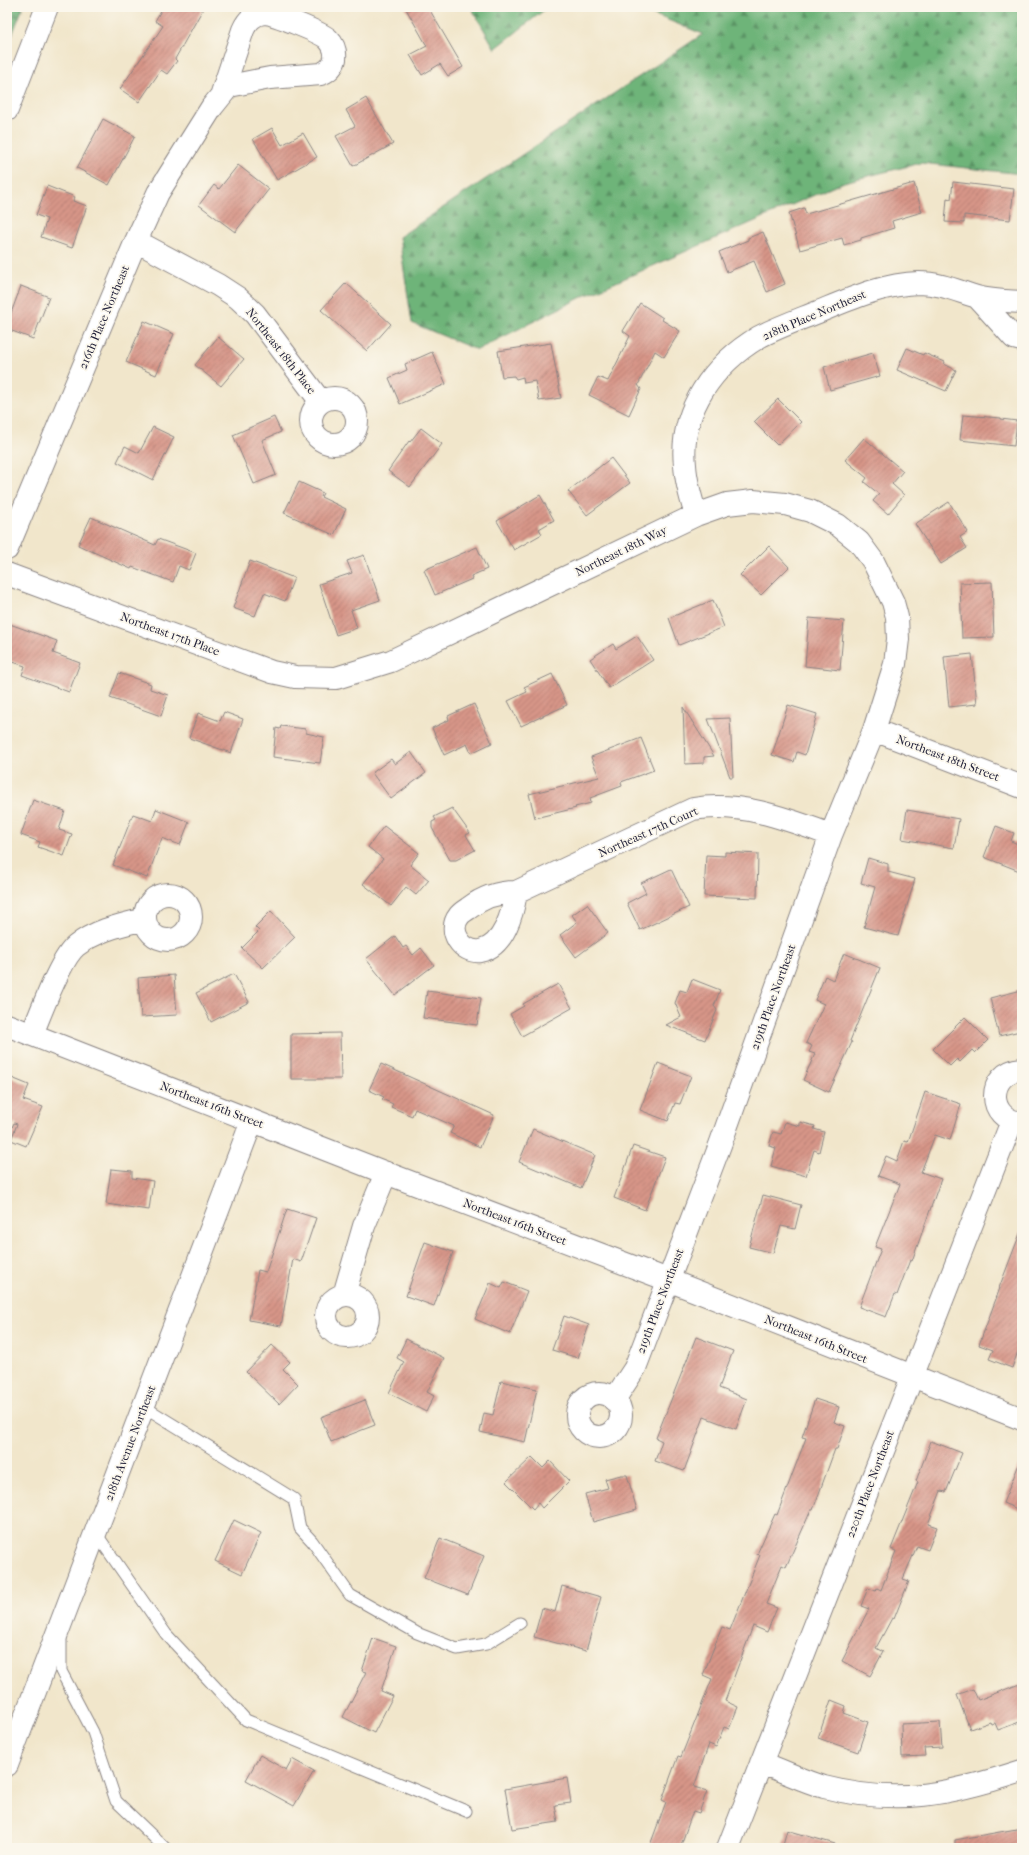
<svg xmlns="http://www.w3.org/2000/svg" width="1029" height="1855" font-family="'IM FELL French Canon',serif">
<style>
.forest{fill:url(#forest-firs);stroke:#486b5a}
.building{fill:url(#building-hatch)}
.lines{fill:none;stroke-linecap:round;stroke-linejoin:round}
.service-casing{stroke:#8a8483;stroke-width:13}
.minor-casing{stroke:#8a8483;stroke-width:24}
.tertiary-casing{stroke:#8a8483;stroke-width:24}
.service{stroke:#fff;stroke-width:11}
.minor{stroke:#fff;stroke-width:22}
.tertiary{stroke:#fff;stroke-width:22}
.labels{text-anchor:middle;stroke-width:3.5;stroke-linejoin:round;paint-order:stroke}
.street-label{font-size:12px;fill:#22223b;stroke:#fbf7ec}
</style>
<defs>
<pattern id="forest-firs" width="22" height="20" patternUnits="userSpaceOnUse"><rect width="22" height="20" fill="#6eb479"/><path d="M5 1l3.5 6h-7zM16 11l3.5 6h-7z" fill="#5a9264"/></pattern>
<pattern id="building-hatch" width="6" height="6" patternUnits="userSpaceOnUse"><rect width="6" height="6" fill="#d79588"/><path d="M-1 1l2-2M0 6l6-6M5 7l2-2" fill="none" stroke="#ae7970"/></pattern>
</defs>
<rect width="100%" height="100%" fill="#fbf7ec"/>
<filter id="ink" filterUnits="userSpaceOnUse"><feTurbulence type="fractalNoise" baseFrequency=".025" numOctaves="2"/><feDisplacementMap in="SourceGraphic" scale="8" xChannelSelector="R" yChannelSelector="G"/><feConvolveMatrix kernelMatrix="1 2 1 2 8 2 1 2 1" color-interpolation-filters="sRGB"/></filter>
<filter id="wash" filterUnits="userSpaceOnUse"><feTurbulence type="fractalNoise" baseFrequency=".012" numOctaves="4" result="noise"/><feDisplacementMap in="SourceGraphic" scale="16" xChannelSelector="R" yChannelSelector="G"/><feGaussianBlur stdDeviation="0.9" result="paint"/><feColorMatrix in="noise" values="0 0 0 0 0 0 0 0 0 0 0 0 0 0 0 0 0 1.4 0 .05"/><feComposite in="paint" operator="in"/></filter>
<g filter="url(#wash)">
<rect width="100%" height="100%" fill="#f1e6cb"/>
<path class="forest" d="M7,7h16l-16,41z
M471,7h77l-53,42z
M635,7h387v167l-101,-11 -77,19 -262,115 -105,53 -65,-27 -13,-86 304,-203z"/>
<g id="blocks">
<path class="building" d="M163,7h41l-29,52 2,2 -10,13 -6,-4 -22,32 -19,-13 43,-63 -8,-5z
M405,7h23l35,60 -15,9 -8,-12 -18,11 -12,-20 17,-9z
M366,98l27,46 -40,22 -17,-30 19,-10 -9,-16z
M103,119l32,17 -26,49 -32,-17z
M272,128l10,17 21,-12 14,24 -40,23 -24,-41z
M238,165l31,24 -34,43 -36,-27 15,-20 5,4z
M953,182l61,7 -4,31 -46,-5v8l-19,-1 2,-24 4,1z
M914,183l8,29 -30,9 2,7 -33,10v2l-17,5 -2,-7 -42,12 -11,-37 15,-5 2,6z
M47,186l28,11 -2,4 14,5 -15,42 -31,-11 6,-18 -11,-4z
M763,232l22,52 -18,8 -13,-31 -27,11 -8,-20 29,-12v-2z
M346,283l45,41 -24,27 -46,-41z
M21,286l28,11 -16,42 -26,-10v-5z
M640,303l23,15 -1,2 18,11 -16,26 -9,-6 -17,34 3,4 -12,26 -40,-20 9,-18 10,4 22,-45 -7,-5z
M144,321l30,13 -18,41 -30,-13z
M218,337l26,22 -23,27 -26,-21z
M551,343l10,55 -22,3 -4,-20 -11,2 -1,-6 -7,2 -2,-3 -12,1 -4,-26z
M907,348l16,7 1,-2 21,9 -1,2 12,6 -10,21 -49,-21z
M432,352l14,32 -46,20 -11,-26 18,-8 -2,-6z
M873,353l7,23 -50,14 -6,-23z
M778,399l23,23 -24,23 -23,-23z
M963,415l38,3v1l16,2 -3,25 -54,-6z
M274,417l7,15 -19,8 14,35 -22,9 -21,-49z
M153,427l21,10 -21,43 -36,-18 8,-16 14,7z
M421,428l21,16 -32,43 -22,-16 21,-30 1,1z
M864,438l39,33 -11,13 12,11 -16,19 -15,-13 6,-7 -15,-12 3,-4 -22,-18z
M611,458l19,25 -43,32 -19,-24z
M299,482l24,11 -2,4 25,12 -12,26 -50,-22z
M540,495l14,25 -15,9 3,5 -28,16 -17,-29z
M949,502l19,30 -8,5 7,11 -26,16 -26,-40z
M91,517l64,28 3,-6 38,14 -7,17 -10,-4 -6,16 -41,-15 -1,2 -53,-24z
M769,546l20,21 -28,28 -21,-20z
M477,547l10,22 -16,7 1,3 -37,16 -11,-25z
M364,555l16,45 -29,10 6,18 -21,7 -17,-51 33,-11 -5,-12z
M250,561l44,17 -9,23 -21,-8 -9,23 -22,-8z
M992,582l2,55 -32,1 -2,-55z
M713,600l11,27 -45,18 -10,-27z
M809,618l35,3 -4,49 -35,-4z
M7,623l50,18 -4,12 27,10 -11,29 -47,-17 3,-9 -18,-6z
M637,636l16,24 -44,28 -19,-29 23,-15 3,5z
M972,654l5,50 -28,3 -5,-50z
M119,673l32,11 -1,5 18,6 -7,21 -51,-18z
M552,674l15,31 -46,21 -13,-25 19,-9 -3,-5z
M474,704l18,39 -21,10 -4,-9 -23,11 -12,-27 17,-8 -1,-4z
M788,705l29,9 -12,41 -8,-3 -3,10 -22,-7z
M683,707l31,49 -10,1v6l-19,1z
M224,712l19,7 -12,34 -42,-15 9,-25 22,8z
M730,718l3,59h-3l-22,-58z
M281,726l25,3v4l18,4 -4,26 -47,-6 3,-29 4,1z
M641,738l13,32 -33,12 1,4 -32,12 1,5 -16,4 1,1 -41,10 -6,-24 70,-17 -8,-20z
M411,752l15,21 -35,26 -19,-26 19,-14 4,5z
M33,800l32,11 -6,19 13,4 -8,22 -26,-9 2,-5 -19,-7z
M452,808l18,25 -4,2 9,15 -19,10h-6l-18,-32v-6l4,-2 -2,-3z
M156,809l33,13 -9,23 -18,-7 -15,40 -34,-13 20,-51 19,7z
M907,810l52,9 -5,29 -52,-9z
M384,826l35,27 -9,12 19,15 -13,15 -10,-8 -15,19 -28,-22 20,-25 -15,-12z
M996,826l18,7 -3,8 11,5v26l-38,-15z
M725,852l33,2 -1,44 -53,-2 2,-41 19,1z
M868,858l20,6v8l27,7 -17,57 -34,-9 11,-40 -14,-4z
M671,869l18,38 -49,23 -13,-27 19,-10 -5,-10z
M587,904l21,29 -32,24 -16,-22 17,-13 -5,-7z
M271,911l24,26 -32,31 -21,-20 17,-17 -4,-4z
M395,936l8,12 3,-2 7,9 8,-7 13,17 -39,30 -29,-36z
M844,953l36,15 -30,73 2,1 -23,50 -26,-12 12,-26 -6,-2 3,-6 -6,-3 18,-39 -9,-4 10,-24 8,4z
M234,974l15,28 -38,20 -15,-29z
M174,975l3,40 -36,2 -3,-39z
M692,979l28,11 -6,16 3,4 -12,30 -39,-15 15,-8 -6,-14 5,-13 7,2z
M558,984l14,24 -50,28 -12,-22 14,-8 -1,-2z
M1022,990v28l-3,1 1,5h-2l2,7 -21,5 -9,-38z
M427,991l54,7 -4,27 -54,-7z
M965,1017l23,23 -13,13 -3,-3 -12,12 -3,-3 -7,7 -17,-17z
M340,1033l1,46h-50v-45z
M658,1063l33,13 -11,28 -5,-1 -7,18 -28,-11z
M381,1064l113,51 -14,32 -30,-14 4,-7 -39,-17 -3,7 -21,-9 2,-3 -11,-5 2,-2 -15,-7z
M7,1076l22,9 -6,15 20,7 -17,39 -15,-6 6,-16 -3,-1 -7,15z
M925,1092l36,12 -11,36 -15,-5 -14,37 20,7 -29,82 -2,-1 -13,35 -2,-1 -9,23 -27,-10 22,-58 -6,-2 25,-63 -22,-8 8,-20 11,5 7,-20 4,1z
M785,1122l15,4v-4l15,4 -1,3 10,3 -5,20 -5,-2 -8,26 -35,-10 5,-18 -7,-2 4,-14 8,2z
M533,1129l62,26 -14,33 -62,-26z
M633,1146l32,11 -20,53 -31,-12z
M111,1169l21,2v7l21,3 -4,29 -43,-6z
M763,1195l38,10 -6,24 -14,-3 -8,27 -24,-6z
M287,1209l29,9 -15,44 -8,-3 -12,67 -32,-6 9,-50 8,2z
M1021,1231l1,109 -10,28 -23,-9 4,-9 -14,-5 21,-57h-1z
M425,1242l28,10 -19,54 -28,-10z
M504,1282l23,9 -17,43 -35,-15 15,-36 11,5z
M564,1316l25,9 -11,33 -26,-8z
M696,1337l37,14 -14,37 28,11 -11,30 -32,-12 -20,54 -29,-10 7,-20 -6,-3z
M406,1339l38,19 -17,34 7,4 -8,16 -37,-19 15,-31 -7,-4z
M272,1345l18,17 -7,7 15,15 -19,20 -33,-32z
M501,1381l36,8 -12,53 -45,-10 4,-19 9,2z
M815,1399l24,8 -5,15 11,4 -8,23h-2l-22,61h-2l-25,57 -4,-2 -16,39 11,4 -10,24 -14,-6 -28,75 13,6 -9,22 -5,-2 -8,20 -7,-3 -15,43 13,4 -8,22 -6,-2 -13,37h-31l17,-46 -4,-2 16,-44 3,1 31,-78 -9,-4 19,-48 8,3 30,-75 -3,-1 18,-40 2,1 29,-77 -4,-1z
M365,1400l10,25 -44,17 -10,-25z
M931,1441l31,12 -16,39 -5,-1 -13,33 9,3 -9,23 -11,-4 -14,33 6,2 -15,38 -2,-1 -16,30 7,4 -13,24 -28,-15 27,-52 -8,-3 7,-18 8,3 1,-3 4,2 15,-39 -5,-2 27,-67 -2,-1z
M532,1457l11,11 7,-7 19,20 -27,27 -4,-5 -5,6 -27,-27z
M1022,1457v54l-19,-8z
M621,1475h6l10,35 -44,12 -8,-28 23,-6 -3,-9z
M234,1520l27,13 -19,41 -27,-13z
M440,1538l44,18 -16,39 -44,-17z
M562,1586l39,11 -15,54 -52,-14 8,-29 13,4z
M373,1638l23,8 -15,45 12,5 -19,37 -31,-16 23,-45 -4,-1z
M1022,1683v38l-24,9 -3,-7 -4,1 -1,-2 -20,7 -13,-34 16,-6 5,11z
M831,1700l15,6 -2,7 24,9 -10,30 -40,-14z
M940,1722l2,25 -18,1 1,8 -23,1 -1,-33z
M260,1755l26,15 6,-11 22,12 -20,35 -48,-26z
M567,1778l4,25 -16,2 3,17 -46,7 -7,-40z
M1022,1828v20h-67v-8z
M787,1830l48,14 -1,4h-52z"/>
</g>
</g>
<g filter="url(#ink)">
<use href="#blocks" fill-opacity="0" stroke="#8a8483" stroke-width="1"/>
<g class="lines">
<g class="service-casing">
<path id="service" d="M143,1406l151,93 6,29 12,13 38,54 67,38 40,16 29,-5 34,-21
M95,1532l71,102 80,86 220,91
M61,1641v30l32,61 23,69 49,47"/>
</g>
<g class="minor-casing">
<path id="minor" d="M136,241l82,44 20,13 17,16 66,88
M978,298l36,40 8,2
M311 421a23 23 0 1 1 46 0a23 23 0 1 1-46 0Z
M696,515c-5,-16 -10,-33 -11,-50 -6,-55 29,-101 74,-128 19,-10 39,-17 59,-25 32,-13 65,-28 101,-29 21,0 38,8 58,14 14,4 31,4 45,5
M7,549l129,-308 22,-48 54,-86 17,-21 41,-8 51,-4c7,-3 12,-7 14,-15 1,-8 -1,-14 -7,-20 -6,-6 -55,-26 -64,-26 -11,1 -17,8 -21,17l-22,66
M7,574l265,98 23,5 41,1 55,-17 305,-146 31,-11 26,-3 32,3 25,7 28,14 21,17 14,19 20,41 4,15 1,22 -3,25 -21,66 -43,105 -111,310 -85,223 -21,32
M874,730l148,57
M516,892c-3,20 -12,55 -36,59 -18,2 -33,-20 -21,-35 2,-3 7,-6 10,-8 14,-11 29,-16 47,-16l177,-83c48,-8 94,10 138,26
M145 917a23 23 0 1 1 46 0a23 23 0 1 1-46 0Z
M32,1034c9,-21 28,-75 44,-88 20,-16 45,-21 69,-27
M1022,1069c-36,3 -36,51 0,54
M326 1316a21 21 0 1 1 42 0a21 21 0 1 1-42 0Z
M344,1295l20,-69 22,-53
M577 1415a22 22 0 1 1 44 0a22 22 0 1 1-44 0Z
M761,1763c21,7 42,18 63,24 74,19 127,7 198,-16
M7,1765l245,-644
M728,1848l284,-727"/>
</g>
<g class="tertiary-casing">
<path id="tertiary" d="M7,110l40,-103
M7,1025l379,148 282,107 354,139"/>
</g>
<use href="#service" class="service"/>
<use href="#minor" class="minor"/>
<use href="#tertiary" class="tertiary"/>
</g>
</g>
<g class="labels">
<g class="street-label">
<text transform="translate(814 315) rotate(-23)" y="4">218th Place Northeast</text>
<text transform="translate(104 317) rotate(-67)" y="4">216th Place Northeast</text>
<text transform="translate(281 351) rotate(52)" y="4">Northeast 18th Place</text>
<text transform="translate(621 551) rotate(-26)" y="4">Northeast 18th Way</text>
<text transform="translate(170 634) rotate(20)" y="4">Northeast 17th Place</text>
<text transform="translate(948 758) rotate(21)" y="4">Northeast 18th Street</text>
<text transform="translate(648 832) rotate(-24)" y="4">Northeast 17th Court</text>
<text transform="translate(773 997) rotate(-70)" y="4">219th Place Northeast</text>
<text transform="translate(212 1105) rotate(21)" y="4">Northeast 16th Street</text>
<text transform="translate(515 1222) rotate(21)" y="4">Northeast 16th Street</text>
<text transform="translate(660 1301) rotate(-69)" y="4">219th Place Northeast</text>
<text transform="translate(816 1339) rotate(22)" y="4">Northeast 16th Street</text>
<text transform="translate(130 1443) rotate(-69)" y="4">218th Avenue Northeast</text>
<text transform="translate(870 1484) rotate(-69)" y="4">220th Place Northeast</text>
</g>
</g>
<rect width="1029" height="1855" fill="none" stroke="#fbf7ec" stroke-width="24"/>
</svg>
